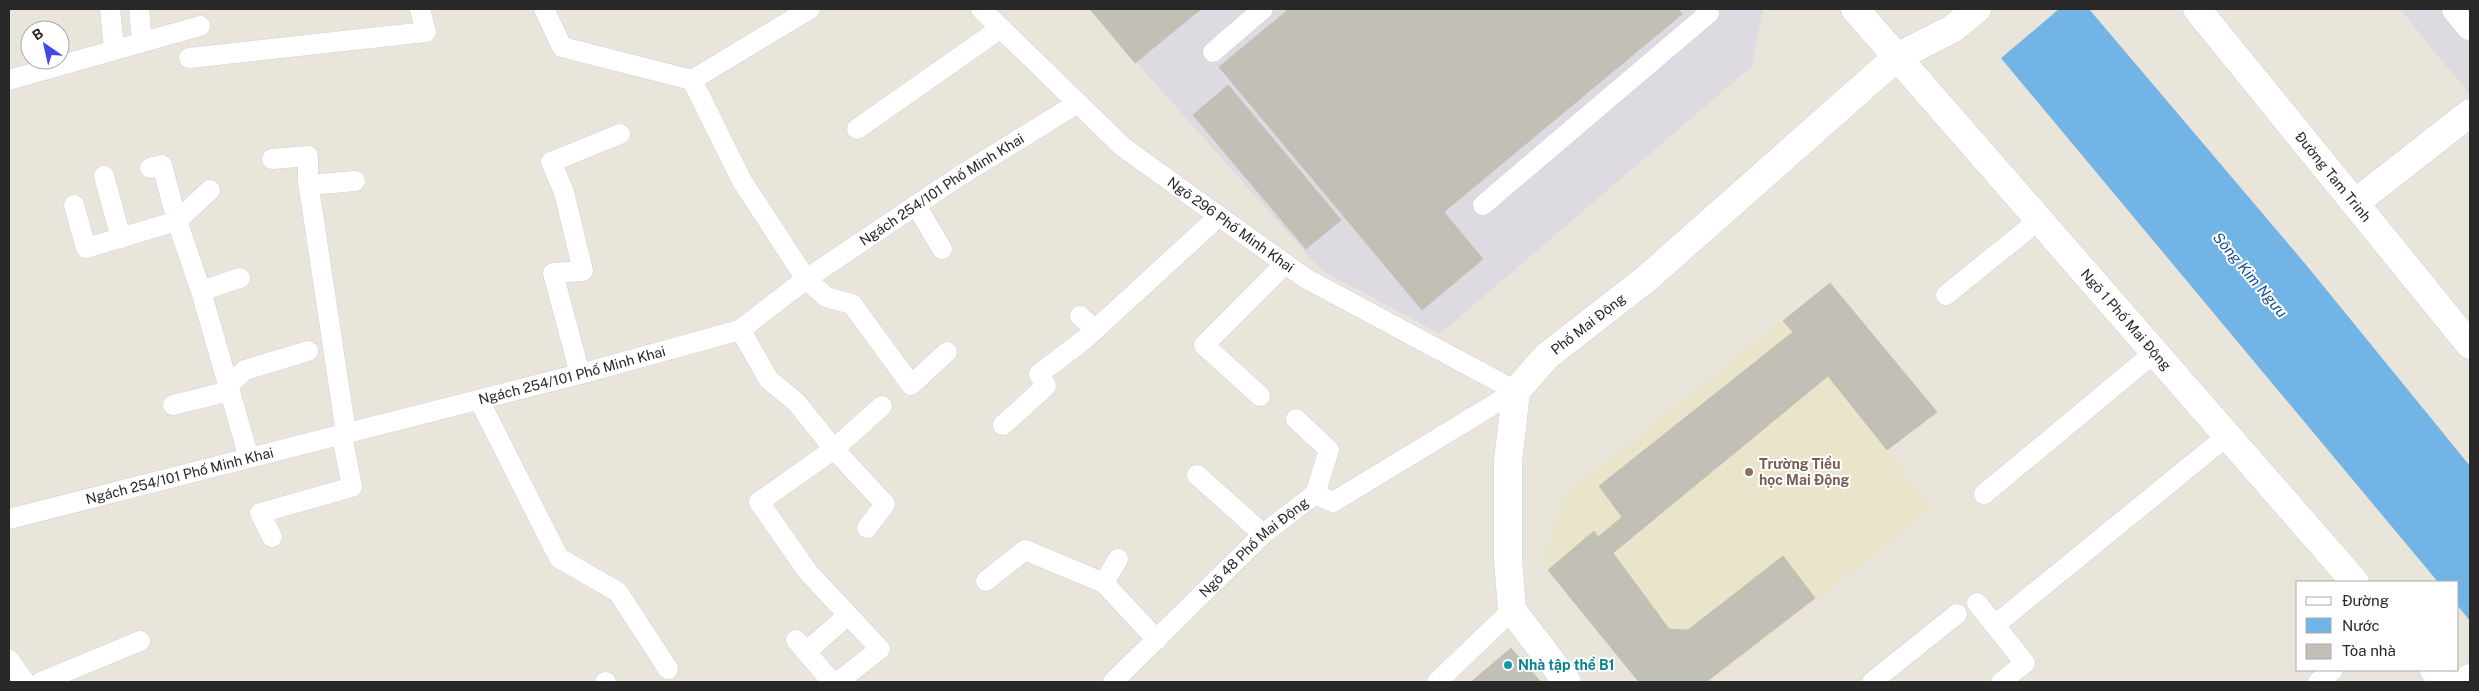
<svg xmlns="http://www.w3.org/2000/svg" width="2479" height="691" font-family="'Public Sans',sans-serif">
<style>
.industrial{fill:#dedae2}
.education{fill:#eae5ca}
.water{fill:#72b4e6}
.pier{fill:#e9e5da}
.building{fill:#c2bfb6;stroke:#c4c1b4}
.lines{fill:none;stroke-linecap:round;stroke-linejoin:round}
.service-casing{stroke:#cfd0e0;stroke-width:21}
.minor-casing{stroke:#cfd0e0;stroke-width:29}
.secondary-casing{stroke:#cfd0e0;stroke-width:29}
.service{stroke:#fff;stroke-width:20}
.minor{stroke:#fff;stroke-width:28}
.secondary{stroke:#fff;stroke-width:28}
.education-dot{fill:#8d6e63;stroke:#fff;stroke-width:2}
.culture-dot{fill:#0f9aa8;stroke:#fff;stroke-width:2}
.labels{text-anchor:middle;stroke-width:4;stroke-linejoin:round;paint-order:stroke}
.street-label{font-size:14px;fill:#282828;stroke:#fff}
.education-label{font-size:14px;font-weight:bold;fill:#785e54;stroke:#fff;text-anchor:start}
.culture-label{font-size:14px;font-weight:bold;fill:#0d838f;stroke:#fff;text-anchor:start}
.water-label{font-size:15px;font-style:italic;fill:#15508e;stroke:#fff}
</style>
<rect width="100%" height="100%" fill="#e9e5da"/>
<path class="industrial" d="M1089,9h674l-11,57 -312,268 -119,-64z
M2400,9h70v86z"/>
<path class="education" d="M1830,283l107,129 -50,38 45,59 -221,173h-72l-91,-112 -4,-9 22,-67z"/>
<path class="water" d="M1960,9h129l218,257 163,200v155l-12,-15v-24h-20z"/>
<path class="pier" d="M1958,9h101l-59,50z"/>
<path class="building" d="M1090,9h111l-66,54z
M1289,9h389l4,5 -238,198 39,47 -61,51 -203,-243z
M1228,85l113,135 -35,29 -113,-134z
M1830,283l107,129 -50,38 -59,-74 -215,177 56,76 19,1 95,-74 32,42 -109,84h-67l-91,-112 46,-39 4,6 24,-20 -23,-31 194,-154 -10,-11z
M1511,648l30,34h-70z"/>
<g class="lines">
<g class="service-casing">
<g id="service">
<path d="M110,9l4,40"/>
<path d="M139,9l3,32"/>
<path d="M544,9l18,38 130,33 118,-71"/>
<path id="s1" d="M981,9l142,138 182,131 211,113"/>
<path d="M1213,52l50,-43"/>
<path d="M189,58l237,-26 -6,-23"/>
<path d="M9,80l191,-54"/>
<path d="M692,80l50,101 64,98 20,18 26,7 59,81 36,-33"/>
<path d="M857,129l144,-101"/>
<path d="M272,159l36,-3v25l38,252"/>
<path d="M104,176l17,62"/>
<path d="M309,185l46,-4"/>
<path d="M210,190l-33,31 24,70 48,167"/>
<path d="M74,205l12,43 91,-27 -15,-56 -12,3"/>
<path d="M916,205l26,44"/>
<path d="M1483,205l226,-192 -4,-4"/>
<path d="M201,291l39,-13"/>
<path d="M1946,295l94,-76"/>
<path d="M1080,316l15,13"/>
<path d="M740,329l29,51 27,22 38,47 51,55 -18,24"/>
<path d="M580,374l-27,-101 30,-2 -19,-79 -13,-30 69,-28"/>
<path d="M228,385l17,-15 63,-19"/>
<path d="M1260,396l-56,-51 81,-81"/>
<path d="M479,400l80,158 59,34 50,77"/>
<path d="M173,405l57,-14"/>
<path d="M1296,419l33,31 -14,44"/>
<path d="M1003,425l43,-39 -7,-12 46,-35 134,-123"/>
<path d="M1197,475l66,59"/>
<path d="M1984,494l171,-142"/>
<path id="s2" d="M9,519l571,-145 160,-44 66,-51 152,-102 120,-74"/>
<path d="M272,537l-12,-24 92,-26 -10,-52"/>
<path d="M986,581l39,-31 79,33 53,57"/>
<path d="M1104,583l14,-24"/>
<path d="M1977,603l48,60 -24,19"/>
<path d="M1995,625l232,-189"/>
<path d="M796,640l36,42"/>
<path d="M806,652l42,-37"/>
<path d="M9,660l16,22"/>
<path d="M41,682l99,-41"/>
<path d="M605,682h1"/>
<path d="M838,682l42,-33 -72,-77 -49,-70 75,-53 48,-43"/>
<path id="s3" d="M1113,682l150,-148 52,-40 18,8 183,-111"/>
<path d="M1437,682l75,-72"/>
<path d="M1872,682l85,-68"/>
<path d="M2318,682l15,-12"/>
</g>
</g>
<g class="minor-casing">
<g id="minor">
<path d="M2456,9l14,17"/>
<path d="M2355,203l115,-90"/>
<path d="M2434,670l11,12"/>
<path id="s4" d="M1567,682l-55,-72 -4,-51v-97l8,-71 31,-35 99,-77 251,-222 458,525"/>
<path d="M2465,682l5,-4"/>
</g>
</g>
<g class="secondary-casing">
<g id="secondary">
<path d="M1855,9l42,48 55,-28 25,-20"/>
<path id="s5" d="M2197,9l273,336"/>
</g>
</g>
<use href="#service" class="service"/>
<use href="#minor" class="minor"/>
<use href="#secondary" class="secondary"/>
</g>
<circle class="education-dot" cx="1749" cy="472" r="5"/>
<circle class="culture-dot" cx="1508" cy="665" r="5"/>
<g class="labels">
<g class="street-label">
<text dy="5" stroke="none"><textPath href="#s5" startOffset="216">Đường Tam Trinh</textPath></text>
<text dy="5" stroke="none"><textPath href="#s2" startOffset="1001">Ngách 254/101 Phố Minh Khai</textPath></text>
<text dy="5" stroke="none"><textPath href="#s1" startOffset="331">Ngõ 296 Phố Minh Khai</textPath></text>
<text dy="5" stroke="none"><textPath href="#s4" startOffset="1166">Ngõ 1 Phố Mai Động</textPath></text>
<text dy="5" stroke="none"><textPath href="#s4" startOffset="409">Phố Mai Động</textPath></text>
<text dy="5" stroke="none"><textPath href="#s2" startOffset="581">Ngách 254/101 Phố Minh Khai</textPath></text>
<text dy="5" stroke="none"><textPath href="#s2" startOffset="176">Ngách 254/101 Phố Minh Khai</textPath></text>
<text dy="5" stroke="none"><textPath href="#s3" startOffset="195">Ngõ 48 Phố Mai Động</textPath></text>
</g>
<g class="education-label">
<text x="1759" y="469">Trường Tiểu<tspan x="1759" dy="16">học Mai Động</tspan></text>
</g>
<g class="culture-label">
<text x="1518" y="670">Nhà tập thể B1</text>
</g>
<g class="water-label">
<text transform="translate(2250 275) rotate(50)" y="5">Sông Kim Ngưu</text>
</g>
</g>
<rect width="2479" height="691" fill="none" stroke="#282828" stroke-width="20"/>
<rect x="2296" y="581" width="162" height="90" fill="#ffffff" stroke="#a9a9a9"/>
<rect x="2306" y="597" width="25" height="8" fill="#ffffff" stroke="#a9a9a9"/>
<text x="2342" y="606" font-size="15" fill="#282828">Đường</text>
<rect x="2306" y="618" width="25" height="15" fill="#72b4e6" stroke="#a9a9a9"/>
<text x="2342" y="631" font-size="15" fill="#282828">Nước</text>
<rect x="2306" y="644" width="25" height="15" fill="#c2bfb6" stroke="#a9a9a9"/>
<text x="2342" y="656" font-size="15" fill="#282828">Tòa nhà</text>
<g transform="translate(45 45) rotate(326)"><circle r="24" fill="#ffffff" stroke="#a9a9a9"/>
<path d="M0-4L9 19L0 12L-9 19Z" fill="#4346ee"/>
<text y="-8" font-size="14" font-weight="bold" text-anchor="middle" fill="#282828">B</text>
</g>
</svg>
